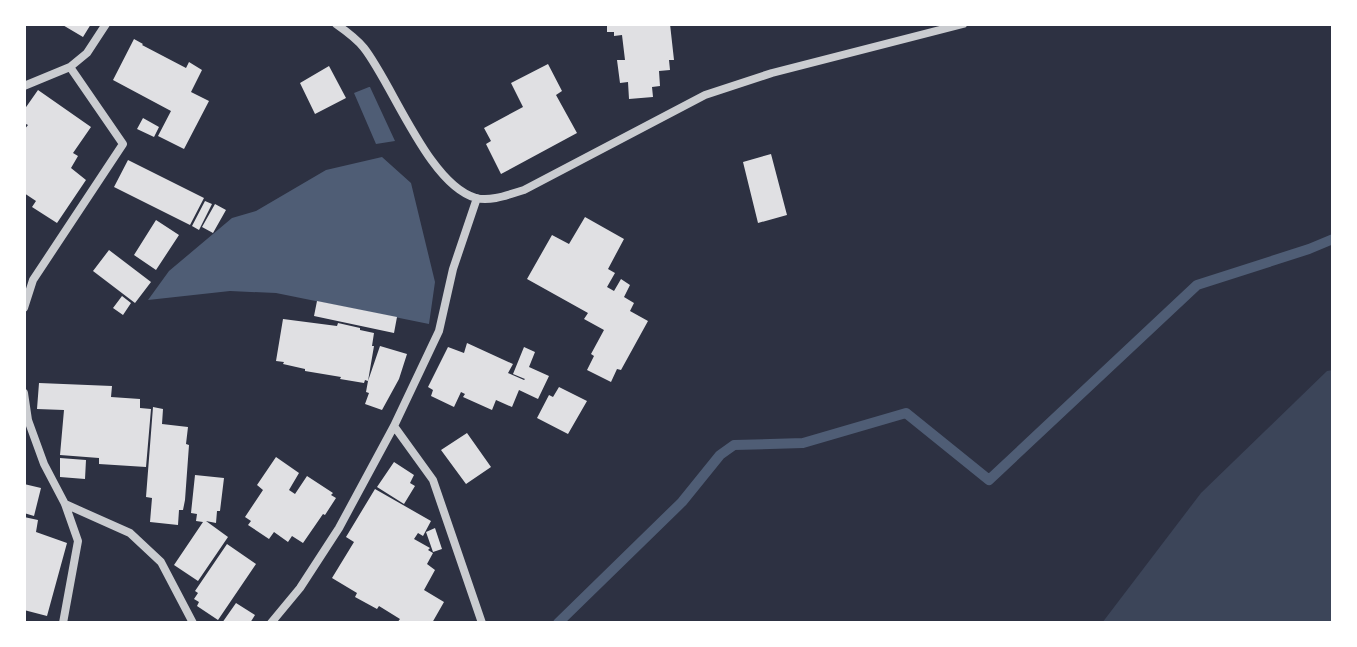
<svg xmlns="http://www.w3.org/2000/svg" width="1357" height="647" font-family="'IBM Plex Serif',serif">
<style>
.green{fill:#3c4559}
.water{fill:#4f5d75}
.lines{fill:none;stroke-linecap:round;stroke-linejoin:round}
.stream{stroke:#4f5d75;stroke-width:10}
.building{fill:#e0e0e3}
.minor{stroke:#caccd0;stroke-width:8}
</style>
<rect width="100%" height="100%" fill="#2d3142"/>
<path class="green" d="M1333,370v253h-231l99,-130 126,-122z"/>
<path class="water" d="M369,87h1l25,54 -19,3 -22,-51z
M382,157l29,26 24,99 -6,42 -153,-31 -46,-2 -82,9 21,-29 63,-53 24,-7 70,-41z"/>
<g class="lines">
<path class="stream" d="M558,623l124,-121 38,-47 14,-10 69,-2 103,-30 83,67 208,-195 112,-36 24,-10"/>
</g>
<path class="building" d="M61,24h30l-8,13z
M607,24h63l4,36h-5l1,10 -11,1 1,15 -8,1 1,10 -24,2 -1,-17 -8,1 -3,-23h8l-3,-25 -8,1v-4h-7z
M134,39l9,5 -1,1 44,23 3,-6 13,8 -11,22 18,9 -25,48 -26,-13 13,-25 -58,-31z
M548,64l14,27 -6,4 21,38 -76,41 -15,-30 5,-3 -7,-13 39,-21 -12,-24z
M329,66l17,32 -31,16 -15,-31z
M38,90l53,37 -18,26 5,3 -7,12 15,12 -29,43 -25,-16 4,-6 -12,-8v-63l4,-5 -4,-2v-13z
M143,118l16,9 -5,10 -17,-8z
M771,154l16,61 -29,8 -15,-61z
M128,160l76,38 -14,27 -76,-38z
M205,201l7,3 -13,26 -7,-4z
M215,204l11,6 -13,23 -11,-6z
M585,217l39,22 -16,30 7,4 -8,14 7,4 7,-12 9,6 -6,12 10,6 -4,8 18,10 -27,49 -4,-1 -6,13 -24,-12 7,-14 -3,-2 13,-24 -20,-11 4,-6 -61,-34 25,-44 17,9z
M156,220l23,15 -23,35 -22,-15z
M109,250l42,32 -16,21 -42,-32z
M122,296l9,7 -8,12 -10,-7z
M317,301l80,16 -3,16 -80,-17z
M283,319l54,7 1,-3 22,5v2l14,3 -2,13h2l-6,35 12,-35 27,8 -8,25 -17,31 -17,-6 4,-11 -3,-1 2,-11 -3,-1 -1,3 -24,-4 1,-2 -36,-6v-2l-22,-5 1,-2 -8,-1z
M467,343l46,21 -5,9 16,7 1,-1 -12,-5 11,-27 11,5 -6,15 20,9 -11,23 -19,-9 -7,17 -16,-7 -4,10 -29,-13 2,-3 -4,-2 -7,15 -23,-11 2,-6 -5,-3 20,-40 16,6z
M39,383l73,3 -1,11 29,2v9l11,1 -5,58 -47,-3v-6l-39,-3 4,-45 -27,-1z
M559,387l28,14 -19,33 -31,-16 12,-23 4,2z
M153,407l10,2 -1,15 26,3 -2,17 3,1 -4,55 -2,10h-4l-1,15 -28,-3 2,-24 -6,-1z
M467,433l24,34 -25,17 -25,-34z
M276,457l23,16 -10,17 6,4 12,-18 26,17 -2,2 5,3 -11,17 -2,-1 -20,29 -11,-7 -4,6 -14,-10 -5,7 -21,-14 3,-4 -6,-4 18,-27 -6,-5z
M60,458l26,2 -1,19 -25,-2z
M394,462l20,13 -4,8 5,3 -11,18 -27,-17z
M195,475l29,3 -4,33h-3l-1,12 -10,-2 22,16 -30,44 -24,-16 29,-43 -7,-1 1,-7 -6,-1z
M24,484l17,4 -7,28 -10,-3z
M375,489l56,32 -8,15 -5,-3 -4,6 16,9 -2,2 5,3 -6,11 8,6 -11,20 20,12 -12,21h-35l3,-4 -21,-13 -2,3 -22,-12 2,-4 -25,-15 22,-36 -8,-5z
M24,517l14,3 -2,12 31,11 -20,73 -23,-6z
M435,528l7,21 -9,3 -7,-20z
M227,544l29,20 -38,56 -21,-14 2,-4 -5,-3 4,-6 -3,-2z
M236,603l19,12 -5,8h-28z"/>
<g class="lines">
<path class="minor" d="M336,24c10,7 21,15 28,24 29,37 65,137 112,150 15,4 34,-4 48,-8l181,-95 67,-22 191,-49
M24,86l46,-19 17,-14 19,-29
M24,308l9,-28 90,-136 -53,-77
M24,393l4,27 16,44 21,40 13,37 -15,82
M394,426l39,54 49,143
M65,504l65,29 31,29 32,61
M271,623l29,-35 39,-60 55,-102 45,-95 14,-62 24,-71"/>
</g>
<rect width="1357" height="647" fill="none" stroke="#ffffff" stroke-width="52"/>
</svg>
